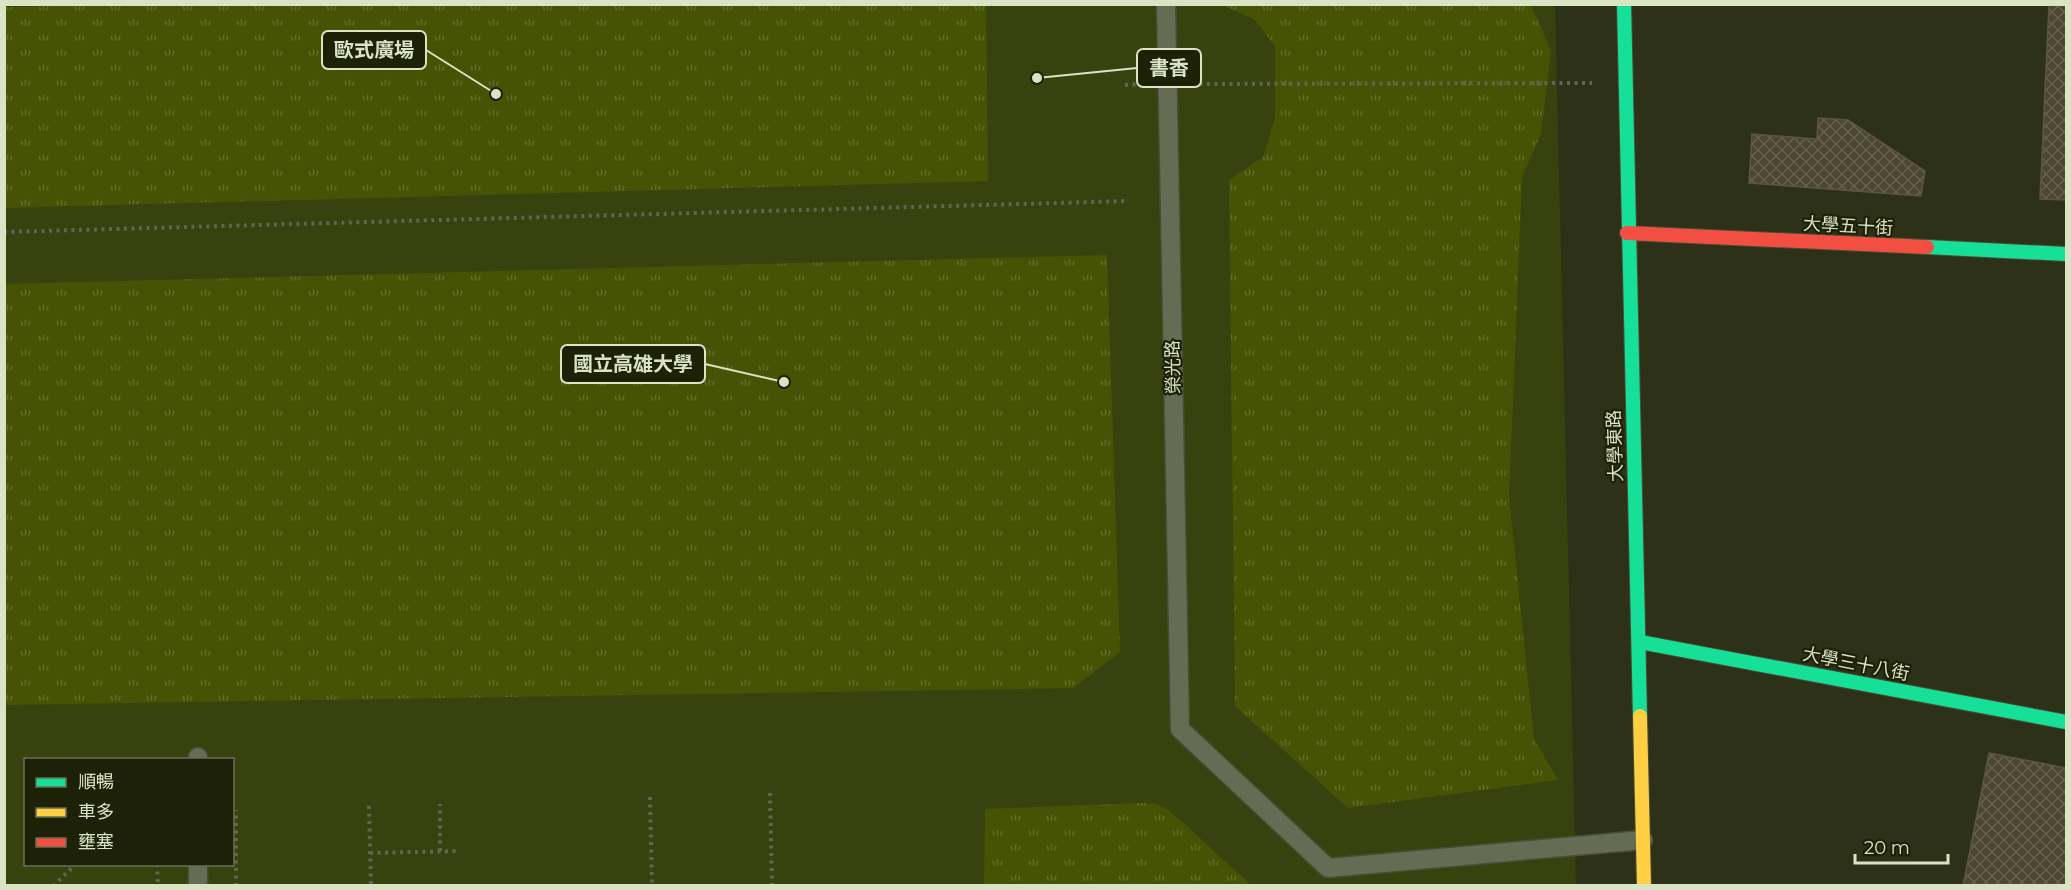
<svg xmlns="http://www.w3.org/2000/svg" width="2071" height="890" font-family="Montserrat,'Noto Sans TC',sans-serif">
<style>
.built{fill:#38420f;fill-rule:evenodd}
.grass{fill:url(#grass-tufts)}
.building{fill:url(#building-cross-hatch);stroke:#5c5541;stroke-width:1.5}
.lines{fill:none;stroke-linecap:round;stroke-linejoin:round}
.lane-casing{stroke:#484d38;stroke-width:21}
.fast-casing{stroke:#484d38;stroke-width:16}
.slow-casing{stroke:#484d38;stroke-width:16}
.jam-casing{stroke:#484d38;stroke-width:16}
.path{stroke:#606451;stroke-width:4;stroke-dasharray:3 4.5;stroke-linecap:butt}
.lane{stroke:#666b54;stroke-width:18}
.fast{stroke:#16e098;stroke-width:14}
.slow{stroke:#ffcf43;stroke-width:14}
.jam{stroke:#f24e42;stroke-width:14}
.labels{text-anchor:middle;stroke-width:4.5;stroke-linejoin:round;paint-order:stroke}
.street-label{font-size:18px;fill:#dae3c3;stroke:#1c2108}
.leader{fill:none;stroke:#dae3c3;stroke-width:2}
.callout-dot{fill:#dae3c3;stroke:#1c2108;stroke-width:2}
.callout{fill:#1c2108;stroke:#dae3c3;stroke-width:2}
.callout-label{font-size:20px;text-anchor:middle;font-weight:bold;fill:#dae3c3}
</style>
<defs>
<pattern id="grass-tufts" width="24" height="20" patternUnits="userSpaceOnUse" patternTransform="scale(1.5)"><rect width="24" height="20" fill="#465304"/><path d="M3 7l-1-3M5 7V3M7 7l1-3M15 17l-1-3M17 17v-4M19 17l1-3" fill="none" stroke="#606c27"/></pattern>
<pattern id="building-cross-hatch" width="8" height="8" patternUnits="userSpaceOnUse" patternTransform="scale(1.5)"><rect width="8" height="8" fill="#4d4731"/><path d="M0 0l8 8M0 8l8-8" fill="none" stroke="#66614d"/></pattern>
</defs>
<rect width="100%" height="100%" fill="#2c3117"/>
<path class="built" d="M5,5h1550l21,880 -1571,1zM26,760h206v104h-206z"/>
<path class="grass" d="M135,5h851l2,176 -983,27v-201z
M1222,5h309l20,46 -10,83 -19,43 -13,320 25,242 24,41 -210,28 -113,-102 -6,-526 34,-23 12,-39v-72l-21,-27z
M1107,255l13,397 -47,36 -1068,17v-421z
M1141,803l16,1 12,6 82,75h-267l1,-76z"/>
<path class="building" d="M2049,4h17v196l-26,-1z
M1818,118l30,2 77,51 -4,25 -172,-13 3,-49 65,5z
M1989,753l77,15v118h-103z"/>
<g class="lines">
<g class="lane-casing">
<path id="lane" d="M1166,4l14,725 148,139 315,-28
M198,760v-3
M198,886v-22"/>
</g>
<g class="fast-casing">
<path id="fast" d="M1624,4l16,712
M1927,247l139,7
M1640,642l426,80"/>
</g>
<g class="slow-casing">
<path id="slow" d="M1640,716l4,170"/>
</g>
<g class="jam-casing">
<path id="jam" d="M1627,233l300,14"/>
</g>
<path class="path" d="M1192,84l400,-1
M1125,85l17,-1
M4,232l1124,-31
M770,793l2,93
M650,797l2,89
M369,806l2,80
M440,851v-47
M370,853l90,-2
M157,864l1,22
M53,886l23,-22
M236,886v-76"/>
<use href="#lane" class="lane"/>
<use href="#fast" class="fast"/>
<use href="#slow" class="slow"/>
<use href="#jam" class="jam"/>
</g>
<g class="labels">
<g class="street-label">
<text transform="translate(1848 226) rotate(3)" y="6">大學五十街</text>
<text transform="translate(1173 367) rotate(-91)" y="6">榮光路</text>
<text transform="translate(1615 446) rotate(-92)" y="6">大學東路</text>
<text transform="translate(1856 664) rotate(11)" y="6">大學三十八街</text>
</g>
</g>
<path class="leader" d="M496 94L426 50M1037 78L1137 68M784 382L705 364"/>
<g class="callout-dot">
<circle cx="496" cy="94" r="6"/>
<circle cx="1037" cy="78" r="6"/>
<circle cx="784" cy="382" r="6"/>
</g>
<g class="callout">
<rect x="322" y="31" width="104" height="38" rx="6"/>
<rect x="1137" y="49" width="64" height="38" rx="6"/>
<rect x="561" y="345" width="144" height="38" rx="6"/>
</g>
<g class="callout-label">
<text x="374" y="57">歐式廣場</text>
<text x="1169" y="75">書香</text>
<text x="633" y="371">國立高雄大學</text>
</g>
<rect width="2071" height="890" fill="none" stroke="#dae3c3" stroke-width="12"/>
<rect x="24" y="758" width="210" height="108" fill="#1c2108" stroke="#686f53" stroke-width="1.5"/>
<rect x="36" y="778" width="30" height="9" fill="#16e098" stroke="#686f53" stroke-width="1.5"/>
<text x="78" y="788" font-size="18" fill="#dae3c3">順暢</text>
<rect x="36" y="808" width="30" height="9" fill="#ffcf43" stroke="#686f53" stroke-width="1.5"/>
<text x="78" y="818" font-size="18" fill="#dae3c3">車多</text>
<rect x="36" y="838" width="30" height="9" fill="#f24e42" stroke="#686f53" stroke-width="1.5"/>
<text x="78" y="848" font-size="18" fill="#dae3c3">壅塞</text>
<path d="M1855 854v9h93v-9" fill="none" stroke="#dae3c3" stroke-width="3"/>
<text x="1864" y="854" font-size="18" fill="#dae3c3" stroke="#1c2108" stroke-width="4.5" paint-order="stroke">20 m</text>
</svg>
